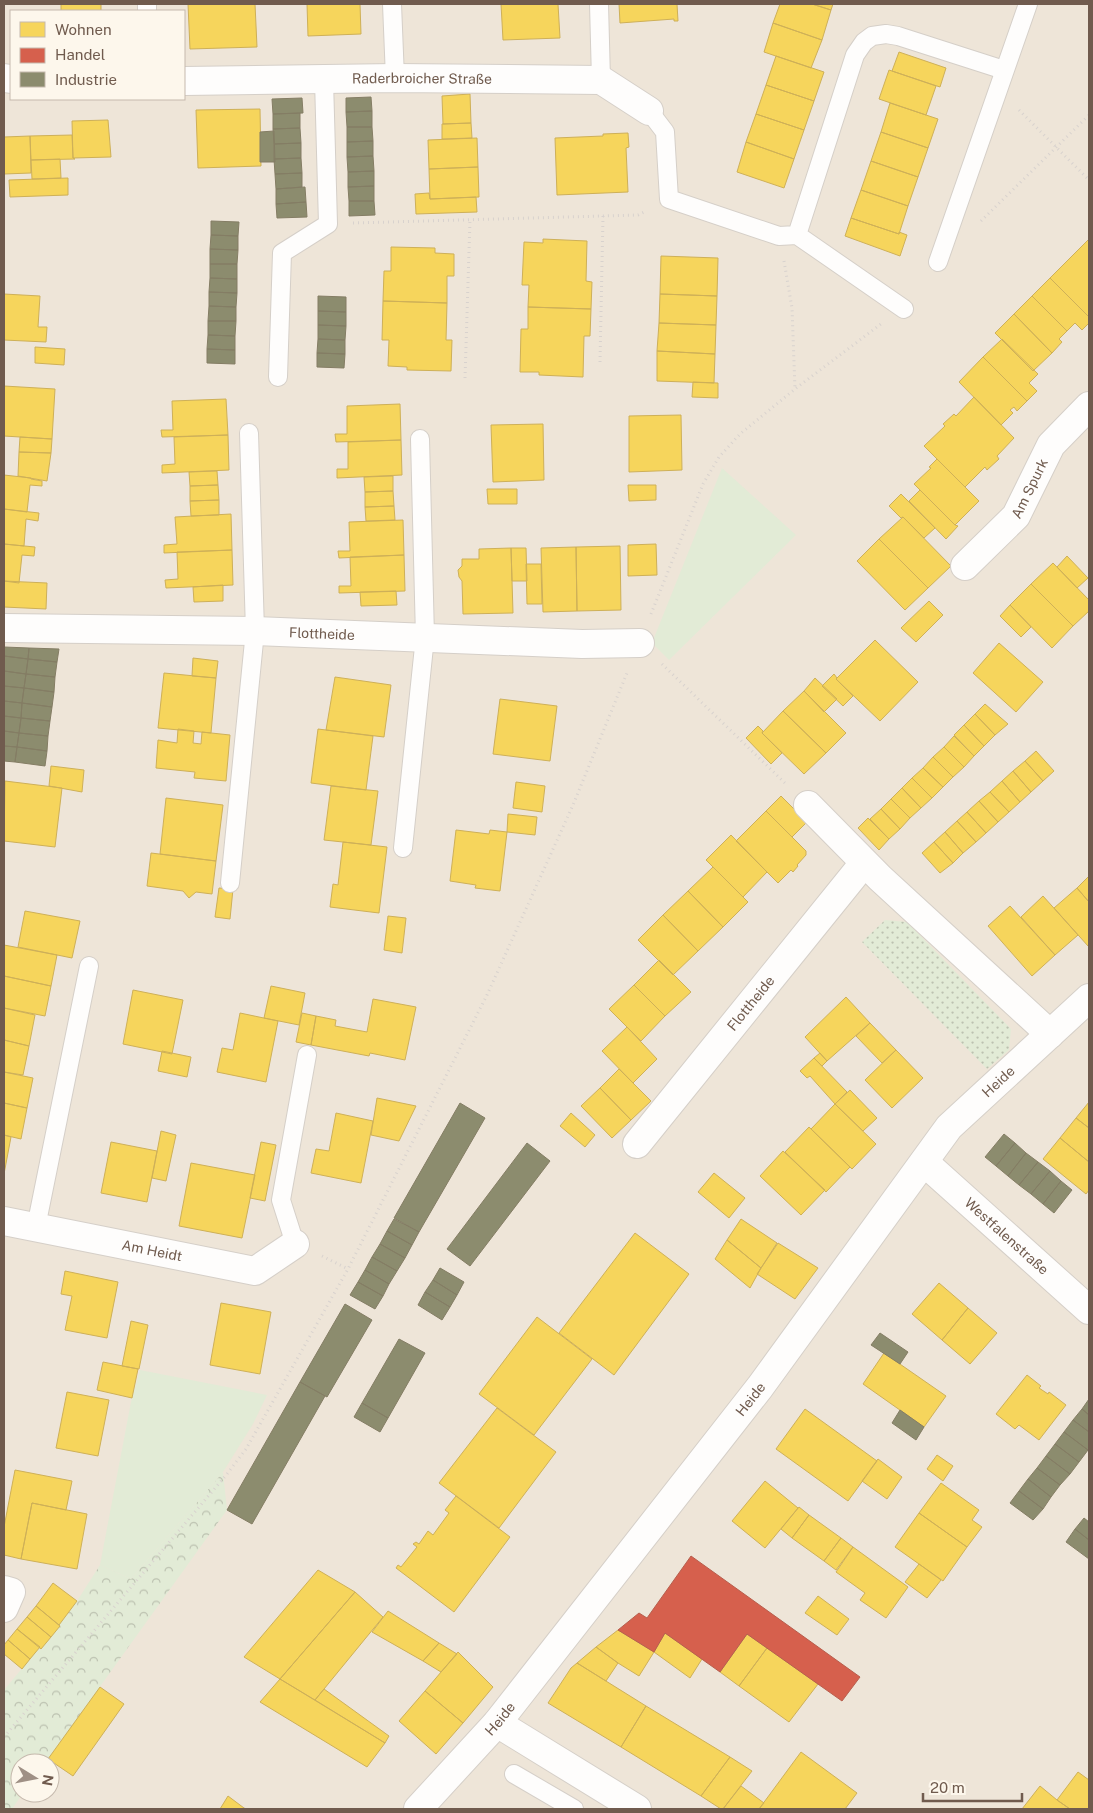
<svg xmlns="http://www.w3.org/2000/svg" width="1093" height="1813" font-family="'Public Sans',sans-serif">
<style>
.residential{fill:#eee5d8;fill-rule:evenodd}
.grass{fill:url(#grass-dots)}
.forest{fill:url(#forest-crowns)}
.green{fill:#e2ebd6}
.homes{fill:#f6d55c;stroke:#ceb058}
.shops{fill:#d6604d;stroke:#b75e4d}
.industry{fill:#8c8c6e;stroke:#847d64}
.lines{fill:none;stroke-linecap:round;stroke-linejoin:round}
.service-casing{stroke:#d5cfc8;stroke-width:20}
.minor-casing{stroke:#d5cfc8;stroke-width:30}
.path{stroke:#d8d2ce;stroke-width:3;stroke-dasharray:1 4;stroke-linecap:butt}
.service{stroke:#fefdfc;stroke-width:18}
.minor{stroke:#fefdfc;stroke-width:28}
.labels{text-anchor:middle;stroke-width:5;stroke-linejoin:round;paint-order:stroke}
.street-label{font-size:14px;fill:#705b4e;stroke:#fdf7ec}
</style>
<defs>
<pattern id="grass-dots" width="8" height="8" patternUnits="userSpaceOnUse" patternTransform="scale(1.25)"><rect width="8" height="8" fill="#e2ebd6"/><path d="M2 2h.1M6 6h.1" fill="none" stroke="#bcc1b0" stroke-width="1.8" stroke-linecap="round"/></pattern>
<pattern id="forest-crowns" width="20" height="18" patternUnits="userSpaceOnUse" patternTransform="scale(1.25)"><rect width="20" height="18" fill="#e2ebd6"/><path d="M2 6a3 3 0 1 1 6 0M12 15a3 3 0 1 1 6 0" fill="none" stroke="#bcc1b0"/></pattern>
</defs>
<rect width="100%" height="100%" fill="#f6f2ea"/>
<path class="residential" d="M4,4h1085v1805h-1085zM11,11h173v88h-173zM20,1763h30v30h-30z"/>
<path class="grass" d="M885,920l22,2 104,107 -2,21 -22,19 -125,-127z"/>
<path class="forest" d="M223,1472l4,38 -182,253h-25v30h3l-11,16h-8v-119l36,-43 2,1 18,-22 -1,-1 18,-24 23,-36 31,14z"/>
<path class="green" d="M722,468l74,67 -127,125 -17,-17z
M140,1370l127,25 -14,29 -30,48 -92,107 -31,-14 31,-163z"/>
<path class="homes" d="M61,4h40v7h-40z
M188,4h67l2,43 -67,2z
M307,4h53l1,30 -53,2z
M501,4h57l2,34 -57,2z
M619,4h58l1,17h-4v-2l-54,4z
M780,4h32l19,6 -9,30 -49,-17z
M812,4h21l-2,6z
M773,23l49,17 -11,28 -47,-16z
M899,52l47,16 -6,19 -48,-16z
M776,56l48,16 -10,29 -48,-16z
M889,70l47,16 -10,29 -47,-16z
M766,85l48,16 -10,29 -48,-16z
M470,94l1,29 -28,1 -1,-28z
M890,103l48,16 -10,29 -47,-16z
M260,109l1,57 -63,2 -2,-58z
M756,114l48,16 -10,29 -48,-17z
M108,120l3,37 -38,1 -1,-37z
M471,123l1,15 -30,1v-15z
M881,132l47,16 -10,29 -47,-16z
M628,133l1,14 -3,1 2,44 -71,3 -2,-57 48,-2v-2z
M72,135l1,23 2,1 -44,1 -1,-24z
M30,136l1,37 -27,1v-37z
M477,138l1,29 -49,2 -1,-29z
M746,142l48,17 -10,29 -47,-16z
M60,159l1,19 -29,1 -1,-19z
M871,161l47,16 -10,29 -47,-16z
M478,167l1,30 -49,2 -1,-30z
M68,178v17l-58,2 -1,-17z
M861,190l47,16 -9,28 -48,-16z
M429,193l1,6 46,-2 1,15 -61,2 -1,-20z
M851,218l48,16v-2l8,3 -7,21 -55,-20z
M543,239l44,2 -1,40 6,1 -1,27 -63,-2 1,-22h-7l2,-43 19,1z
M1089,239v78l-39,-39z
M391,247l44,1v5l19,1v22h-7v27l-64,-2 1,-30h7z
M661,256l57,2 -1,38 -57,-2z
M1050,278l39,39v6l-7,7 -7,-7 -8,8 -35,-35z
M4,294l36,2 -2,31h9l-1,15 -42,-2z
M660,294l57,2 -1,29 -57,-2z
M1032,296l35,35 -8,8 3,3 -10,11 -38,-39z
M383,301l64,2 -1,37h6l-1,31 -44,-1v-3l-19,-1 1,-26h-7z
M528,307l63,2 -1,27h-6l-1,41 -44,-2v-3h-19l1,-43h7z
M1014,314l38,39 -19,18 -38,-38z
M659,323l57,2 -1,29 -58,-3z
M1002,339l36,35 -9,9 8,8 -10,10 -44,-44z
M35,347l30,2 -1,16 -29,-2z
M657,351l58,3 -1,29 -57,-2z
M983,357l44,44 -10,10 -3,-4 -4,3 3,3 -12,12 -42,-43z
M693,382l25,1v15l-26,-1z
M4,386l51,3 -3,50 -48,-3z
M974,397l40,41 -17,18 2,3 -12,11 -2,-3 -20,20 -41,-41 21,-20 -2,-2 11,-10 2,2z
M226,399l2,36 -66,2 -1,-7h12l-1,-29z
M400,404l1,36 -65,2 -1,-8h12v-28z
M681,415l1,55 -53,2v-56z
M543,424l1,56 -51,2 -2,-57z
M228,435l1,35 -67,3v-8l13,-1 -1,-27z
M20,437l32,2 -1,14 -32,-1z
M401,440l1,35 -65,3v-9h11v-27z
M19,452l32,1 -4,28 -29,-5z
M937,459l42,42 -24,24 -41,-41 17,-16 -2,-1z
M217,471l1,14 -28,1 -1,-14z
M4,475l27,3v1l11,2v5l-12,-1 -3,27 -23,-3z
M393,476v15l-28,1 -1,-15z
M218,485l1,15 -29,1v-15z
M628,485h28v15l-27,1z
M487,489h30v15h-29z
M920,490l35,35 3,1 -12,13 -37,-38z
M393,491l1,15 -29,1v-15z
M901,494l34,34 -11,10 -21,-21 -2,1 -12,-12z
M219,500v15l-28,1 -1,-15z
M394,506l1,14 -29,1 -1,-14z
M4,509l35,4 -1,8 -12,-2 -2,27 -20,-2z
M231,514l1,36 -68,3v-8l13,-1 -2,-27z
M903,517l48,49 -23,22 -49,-49z
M403,520l1,35 -65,3 -1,-7h12l-1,-29z
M879,539l49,49 -23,22 -48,-49z
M4,544l31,3 -1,9 -12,-1 -3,28 -15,-2z
M656,544l1,31 -29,1v-31z
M620,546l1,64 -44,1 -1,-64z
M576,547l1,64 -34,1 -2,-64z
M511,548l2,65 -50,1 -1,-33 -3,-4 -1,-7 4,-4v-7h17v-10z
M511,548h15l1,33h-15z
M232,550l1,35 -67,3 -1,-8 13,-1 -1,-27z
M404,555l1,36 -66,2v-7h12l-1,-29z
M1067,556l21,22 -11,10 -20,-21z
M1053,563l36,37v11l-16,15 -42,-42z
M526,564h15l1,40h-15z
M4,581l43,2 -1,26 -42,-2z
M1031,584l42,42 -21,22 -42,-43z
M223,585v16l-29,1 -1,-15z
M396,591l1,14 -36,1 -1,-14z
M929,601l14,14 -27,27 -15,-14z
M1010,605l21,22 -10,10 -21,-21z
M875,640l43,42 -38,39 -44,-42z
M999,643l44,39 -27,30 -43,-39z
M193,658l25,3 -2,17 -24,-2z
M164,673l52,5 -5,55 -53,-5z
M834,674l3,4 -1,1 17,17 -10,10 -21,-20z
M335,677l56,8 -7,52 -58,-7z
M815,678l22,21 -13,13 -20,-21z
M804,691l42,42 -20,20 -43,-42z
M500,699l57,7 -7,55 -57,-7z
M985,704l23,20 -13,11 -20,-21z
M783,711l43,42 -22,21 -42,-41z
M975,714l20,21 -11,11 -20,-21z
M964,725l20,21 -10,10 -20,-21z
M758,726l5,5 -1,2 20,20 -11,11 -25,-26z
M178,729l16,2 -1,12 8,1 1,-12 28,3 -4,46 -32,-3 1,-6 -39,-4 2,-28 19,3z
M318,729l55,7 -7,54 -55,-7z
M954,736l20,20 -10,11 -20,-20z
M944,747l20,20 -11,10 -20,-20z
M1036,751l18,20 -11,10 -18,-20z
M933,757l20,20 -10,10 -20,-19z
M1025,761l18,20 -12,11 -18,-21z
M51,766l33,4 -2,22 -33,-6z
M923,768l20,19 -11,11 -20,-20z
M1013,771l18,21 -11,10 -18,-21z
M912,778l20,20 -11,10 -19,-20z
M5,781l57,7 -7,59 -51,-6z
M1002,781l18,21 -11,10 -19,-20z
M516,782l29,4 -3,26 -29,-4z
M331,786l47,5 -7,54 -47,-5z
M902,788l19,20 -11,10 -19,-19z
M990,792l19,20 -11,10 -19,-21z
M781,796l26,26 -15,15 -26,-26z
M166,798l57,7 -7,56 -56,-7z
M891,799l19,19 -10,11 -19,-20z
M979,801l19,21 -12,11 -19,-21z
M881,809l19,20 -11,10 -19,-20z
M766,811l40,40v4l-9,10 1,1 -5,6 -2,-2 -13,13 -42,-42z
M967,812l19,21 -10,9 -19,-21z
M508,814l29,3 -2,18 -28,-3z
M868,818l21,21 -10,11 -21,-22z
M957,821l19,21 -13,11 -18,-21z
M456,830l33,4 1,-4 17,2 -7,59 -25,-3 1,-3 -26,-4z
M945,832l18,21 -10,10 -19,-21z
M731,835l36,37 -24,25 -37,-37z
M343,842l44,5 -8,66 -49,-6 3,-23 5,1z
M934,842l19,21 -13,10 -18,-20z
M151,853l65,8 -4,33 -16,-2 -7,6 -6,-7 -36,-5z
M713,867l35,35 -25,25 -35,-36z
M1089,876v26l-12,-14z
M219,888l14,1 -3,30 -15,-2z
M1077,888l12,14v42l-1,2 -34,-38z
M688,891l35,36 -25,24 -35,-36z
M1043,896l35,39 -23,20 -34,-38z
M1010,906l45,49 -23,21 -44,-50z
M25,911l55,10 -8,37 -54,-11z
M663,915l35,36 -25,24 -35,-35z
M388,916l18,2 -4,35 -18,-3z
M4,945l53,10 -6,31 -47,-10z
M659,960l32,32 -26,24 -31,-31z
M4,976l47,10 -6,30 -41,-8z
M634,985l31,31 -24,25 -32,-32z
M271,986l34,7 -6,32 -35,-7z
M133,990l50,10 -11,54 -49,-10z
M846,997l24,26 -43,38 -22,-24z
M373,999l43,8 -11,53 -35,-7 -1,3 -58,-11 5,-29 20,4 -1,6 32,6z
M4,1008l31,7 -6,31 -25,-6z
M240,1013l38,8 -12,61 -49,-10 5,-24 11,2z
M302,1013l14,3 -5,29 -15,-3z
M870,1023l26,27 -14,13 -26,-27z
M627,1027l30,32 -24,24 -31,-32z
M4,1040l25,6 -6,29 -19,-3z
M896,1050l27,28 -31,30 -27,-28z
M162,1051l29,6 -4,20 -29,-6z
M820,1053l7,8 -5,5 -8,-8z
M814,1058l33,34 -12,12 -25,-28 -3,2 -7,-7z
M619,1069l32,32 -20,19 -31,-32z
M4,1072l29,6 -6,30 -23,-5z
M600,1088l31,32 -19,18 -31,-32z
M850,1090l27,28 -14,13 -28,-27z
M377,1098l39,8 -17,35 -28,-6z
M1089,1102v26l-13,-10z
M4,1103l23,5 -6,31 -17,-4z
M835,1104l41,40 -24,25 -41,-40z
M336,1113l37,8 -12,62 -50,-10 5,-24 13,2z
M571,1113l24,22 -10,12 -25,-21z
M1076,1118l13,10v34l-29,-24z
M809,1127l41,40 -24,25 -41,-40z
M161,1131l15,4 -10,46 -14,-3z
M4,1135l7,2 -7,37z
M1060,1138l29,24v28l-3,4 -43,-35z
M111,1142l46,9 -10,51 -46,-9z
M261,1142l15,3 -11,56 -15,-3z
M783,1151l42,39 -24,25 -41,-39z
M191,1163l64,12 -13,63 -63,-12z
M714,1173l31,25 -16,20 -31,-26z
M741,1219l36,24 -16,25 -34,-28z
M635,1233l54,41 -75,101 -55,-42z
M727,1240l34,28 -11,20 -35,-29z
M778,1243l40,25 -23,31 -38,-25z
M65,1271l53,11 -11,56 -42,-8 7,-34 -11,-2z
M939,1283l29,25 -26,32 -30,-26z
M221,1303l50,9 -11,62 -50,-9z
M968,1308l29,25 -27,31 -28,-24z
M537,1317l55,42 -58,76 -55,-41z
M131,1321l17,4 -9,44 -17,-3z
M884,1353l62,43 -22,31 -61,-43z
M103,1362l35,7 -6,29 -35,-8z
M1027,1375l14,11 -2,2 9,6 1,-2 17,13 -27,35 -20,-15 -4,4 -19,-15z
M67,1392l42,8 -11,56 -42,-8z
M497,1408l59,44 -57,76 -60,-45z
M805,1409l72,52 -29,40 -72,-52z
M937,1455l16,11 -10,15 -16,-12z
M878,1459l24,18 -15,22 -25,-18z
M15,1470l57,11 -6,29 -34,-7 -11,56 -17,-4v-28z
M765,1481l33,27 -33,40 -33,-27z
M941,1483l38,27 -7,10 10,7 -15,20 -48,-34z
M456,1496l54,41 -56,75 -58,-44 2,-3 3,2 16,-20 -4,-3 3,-2 3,2 9,-13 5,4 16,-22 -4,-3z
M32,1503l55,11 -10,55 -56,-10z
M799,1507l10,8 -17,23 -11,-9z
M919,1513l48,34 -24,34 -48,-34z
M809,1515l32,23 -17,23 -32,-23z
M841,1538l12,9 -17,23 -12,-9z
M853,1547l55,40 -22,31 -26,-18 5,-7 -29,-21z
M919,1564l22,16 -14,18 -22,-16z
M318,1570l37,22 -75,87 -36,-22z
M53,1583l24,18 -18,24 -23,-19z
M355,1592l28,25 -68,83 -35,-21z
M818,1596l31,23 -12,16 -32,-22z
M36,1606l24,20 -9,11 -24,-20z
M388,1611l51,32 -16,18 -51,-29z
M27,1617l24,20 -10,12 -24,-20z
M17,1629l23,18 -10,12 -22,-19z
M618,1630l36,22 -15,24 -21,-13 -22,-16z
M665,1633l37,26 -12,19 -36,-26z
M747,1634l20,14 -28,38 -19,-14z
M8,1640l22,19 -8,10 -18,-15v-9z
M439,1643l18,11 -16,18 -18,-11z
M596,1647l22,16 -12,18 -29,-18z
M767,1648l51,36 -29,38 -50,-36z
M458,1652l35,35 -30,36 -38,-32z
M577,1663l69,43 -25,41 -73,-44 23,-35z
M280,1679l105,64 -18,24 -107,-65z
M100,1687l24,17 -51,72 -25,-17z
M324,1689l65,47 -4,7 -70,-43z
M425,1691l38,32 -27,31 -37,-33z
M646,1706l84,51 -29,39 -80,-49z
M801,1752l56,41 -12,16h-86z
M730,1757l22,14 -29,38h-2l-20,-13z
M1078,1772l11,8v29h-19l-13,-9z
M741,1786l23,17 -5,6h-36z
M1040,1786l17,14 13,9h-48z
M228,1796l16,12 2,1h-26z"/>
<path class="shops" d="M691,1556l169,121 -18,24 -95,-67 -27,38 -55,-39 -11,19 -36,-22 21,-17 8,5z"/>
<path class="industry" d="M371,97l1,14 -26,1v-14z
M302,98l1,15 -30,1 -1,-15z
M372,111v16h-25l-1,-15z
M300,113v15l-27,1v-15z
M347,127h25l1,14 -26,1z
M300,128l1,15 -27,1 -1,-15z
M274,131l1,31h-15v-30z
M373,141v15l-26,1v-15z
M301,143v15l-27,1v-15z
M373,156l1,15 -26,1 -1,-15z
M301,158l1,15 -27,1 -1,-15z
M374,171v15l-26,1v-15z
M302,173v14l-26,2 -1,-15z
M374,186v15h-25l-1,-14z
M305,187l1,15 -30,2v-15z
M349,201h25l1,14 -26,1z
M306,202l1,15 -30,1 -1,-14z
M211,221l28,1 -1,14 -27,-1z
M211,235l27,1v14l-28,-1z
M210,249l28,1 -1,14h-27z
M210,264h27v15l-27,-1z
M210,278l27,1v14l-28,-1z
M209,292l28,1 -1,14 -27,-1z
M318,296l28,1v15l-28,-1z
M209,306l27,1v14h-28z
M318,311l28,1v14l-28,-1z
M208,321h28l-1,15 -27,-1z
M318,325l28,1 -1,14 -27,-1z
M208,335l27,1v14l-28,-1z
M318,339l27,1v14l-28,-1z
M207,349l28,1v14l-28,-1z
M317,353l28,1 -1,14 -27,-1z
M4,647l25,1 -1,11 -24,-3z
M29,648l30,1 -2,13 -29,-3z
M4,656l24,3 -2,15 -22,-3z
M28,659l29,3 -2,15 -29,-3z
M4,671l22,3 -2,14 -20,-2z
M26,674l29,3 -1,15 -30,-4z
M4,686l20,2 -2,15 -18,-2z
M24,688l30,4 -2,15 -30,-4z
M4,701l18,2 -1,15 -17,-2z
M22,703l30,4 -2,14 -29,-3z
M4,716l17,2 -2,15 -15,-2z
M21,718l29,3 -2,15 -29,-3z
M4,731l15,2 -2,14 -13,-1z
M19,733l29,3 -1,15 -30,-4z
M4,746l13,1 -2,15 -11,-1z
M17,747l30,4 -2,15 -30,-4z
M460,1103l25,15 -66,114 -25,-14z
M1004,1134l11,9 -19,23 -11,-9z
M527,1143l23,18 -80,105 -23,-17z
M1015,1143l11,10 -18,23 -12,-10z
M1026,1153l12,9 -19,23 -11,-9z
M1038,1162l12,9 -19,23 -12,-9z
M1050,1171l11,10 -18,23 -12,-10z
M1061,1181l11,9 -18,23 -11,-9z
M394,1219l25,13 -7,13 -25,-14z
M387,1231l25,14 -7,13 -25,-14z
M380,1244l25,14 -8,13 -25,-14z
M372,1257l25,14 -8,13 -24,-14z
M440,1268l24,14 -7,13 -24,-15z
M365,1270l24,14 -6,12 -25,-14z
M433,1280l24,15 -7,12 -25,-15z
M358,1282l25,14 -8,13 -25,-14z
M425,1292l25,15 -8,13 -24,-15z
M345,1304l27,16 -45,77 -27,-15z
M880,1333l28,19 -8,12 -29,-19z
M399,1339l26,14 -37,65 -26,-15z
M300,1382l25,14 -73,128 -25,-14z
M1089,1399v16l-7,-6z
M362,1403l26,15 -8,14 -26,-15z
M1082,1409l7,6v17l-16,-12z
M900,1410l24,17 -8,13 -24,-17z
M1073,1420l16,12v16l-1,2 -24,-18z
M1064,1432l24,18 -9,12 -24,-18z
M1055,1444l24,18 -9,12 -24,-18z
M1046,1456l24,18 -10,11 -23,-17z
M1037,1468l23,17 -9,12 -23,-18z
M1028,1479l23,18 -8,12 -24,-18z
M1019,1491l24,18 -10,11 -23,-17z
M1084,1518l5,4v18l-14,-11z
M1075,1529l14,11v19l-23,-17z"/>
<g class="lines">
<g class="service-casing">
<path id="service" d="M147,4v7
M392,4l3,74
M599,4l2,76
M649,111l16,21 4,67 110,37 18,-1 58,-180 9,-13 8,-6 14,-2 12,2 106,34
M797,235l107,74
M938,262l90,-258
M278,377l4,-124 46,-29 -4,-144
M403,848l22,-211 -5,-198
M230,883l25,-252 -6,-198
M36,1227l53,-261
M295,1244l-14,-44 26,-145
M514,1774l60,35"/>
</g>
<g class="minor-casing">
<g id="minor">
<path d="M4,78l7,1"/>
<path id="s1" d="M184,81l211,-3 206,2 48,31"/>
<path id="s2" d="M965,566l51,-50 35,-71 38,-39"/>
<path id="s3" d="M4,628l251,3 327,13 58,-1"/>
<path d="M808,805l72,73 170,156"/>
<path id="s4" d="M637,1144l227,-281"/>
<path id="s5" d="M924,1162l165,148"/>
<path id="s6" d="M4,1221l251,50 40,-27"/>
<path d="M4,1590l7,2 -7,16"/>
<path d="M497,1723l140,86"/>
<path id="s7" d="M418,1809l79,-86 263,-336 189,-260 140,-129"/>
</g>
</g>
<path class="path" d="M1019,110l70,70
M981,221l108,-106
M353,223l285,-8 8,-4
M784,261l8,47 3,81
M600,362l3,-146
M465,378l5,-158
M651,614l52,-130 16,-27 21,-23 55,-45 86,-65
M662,664l125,121
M322,1256l26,13
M4,1737l223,-263 19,-25 102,-180 139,-274 86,-190 54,-132"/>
<use href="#service" class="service"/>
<use href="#minor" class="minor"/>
</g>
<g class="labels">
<g class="street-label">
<text dy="5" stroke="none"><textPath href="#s1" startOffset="238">Raderbroicher Straße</textPath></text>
<text dy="5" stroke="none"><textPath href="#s2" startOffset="102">Am Spurk</textPath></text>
<text dy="5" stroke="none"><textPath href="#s3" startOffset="318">Flottheide</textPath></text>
<text dy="5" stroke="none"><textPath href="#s4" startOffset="181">Flottheide</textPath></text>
<text dy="5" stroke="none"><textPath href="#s7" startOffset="932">Heide</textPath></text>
<text dy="5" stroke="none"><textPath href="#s5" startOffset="111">Westfalenstraße</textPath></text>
<text dy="5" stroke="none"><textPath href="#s6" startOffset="151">Am Heidt</textPath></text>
<text dy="5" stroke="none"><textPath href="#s7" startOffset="528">Heide</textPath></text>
<text dy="5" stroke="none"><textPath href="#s7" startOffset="122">Heide</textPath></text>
</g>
</g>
<rect width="1093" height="1813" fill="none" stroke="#705b4e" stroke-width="10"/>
<rect x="10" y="10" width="175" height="90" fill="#fdf7ec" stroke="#c5b9ad"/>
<rect x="20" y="22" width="25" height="15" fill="#f6d55c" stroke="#c5b9ad"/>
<text x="55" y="35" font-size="15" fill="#705b4e">Wohnen</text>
<rect x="20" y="48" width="25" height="15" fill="#d6604d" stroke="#c5b9ad"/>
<text x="55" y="60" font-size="15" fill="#705b4e">Handel</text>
<rect x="20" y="72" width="25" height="15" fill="#8c8c6e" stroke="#c5b9ad"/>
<text x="55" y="85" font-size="15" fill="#705b4e">Industrie</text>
<g transform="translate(35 1778) rotate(100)"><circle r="24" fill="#fdf7ec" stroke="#c5b9ad"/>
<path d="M0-4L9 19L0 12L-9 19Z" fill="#9f9085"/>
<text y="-8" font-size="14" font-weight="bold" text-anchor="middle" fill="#705b4e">N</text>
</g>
<path d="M923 1793v8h99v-8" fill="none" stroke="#705b4e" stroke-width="2.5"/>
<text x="930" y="1793" font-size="15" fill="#705b4e" stroke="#fdf7ec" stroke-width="4" paint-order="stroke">20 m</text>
</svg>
